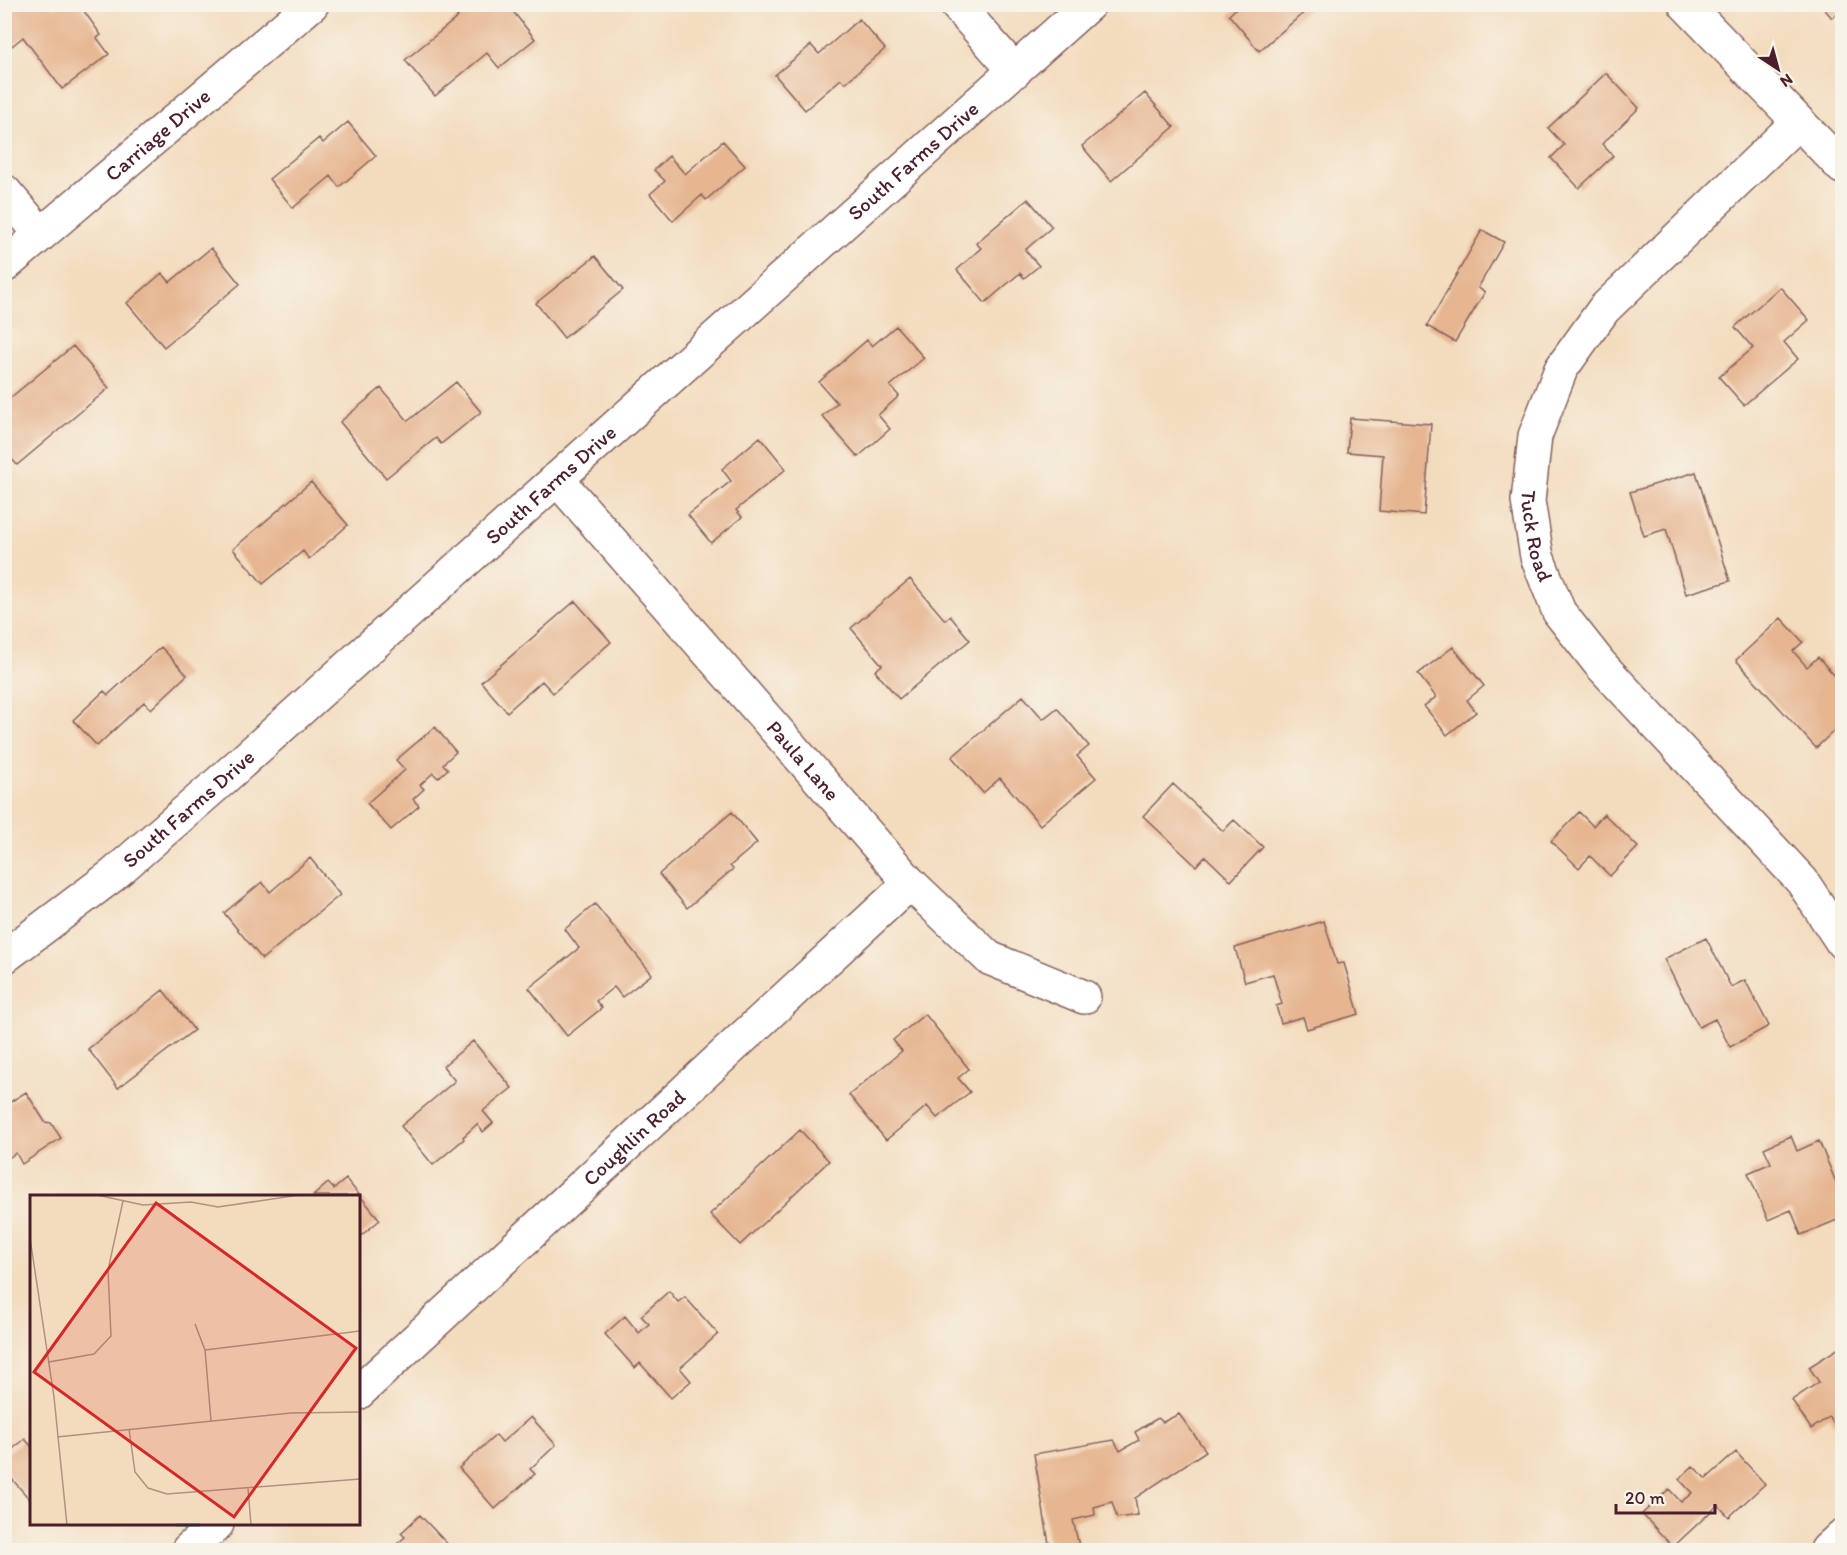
<svg xmlns="http://www.w3.org/2000/svg" width="1847" height="1555" font-family="Itim,sans-serif">
<style>
.building{fill:#e6b691}
.lines{fill:none;stroke-linecap:round;stroke-linejoin:round}
.minor-casing{stroke:#85615e;stroke-width:36}
.minor{stroke:#fff;stroke-width:33}
.labels{text-anchor:middle;stroke-width:6;stroke-linejoin:round;paint-order:stroke}
.street-label{font-size:21px;fill:#4a1f2b;stroke:#f7f3e8}
.inset-river{fill:none;stroke:#47b1c6;stroke-width:3}
.inset-road{fill:none;stroke:#af9083;stroke-width:1.5}
.view{fill:#d62828;fill-opacity:0.15;stroke:#d62828;stroke-width:3}
.inset-edge{fill:none;stroke:#4a1f2b;stroke-width:3}
</style>
<rect width="100%" height="100%" fill="#f7f3e8"/>
<filter id="ink" filterUnits="userSpaceOnUse"><feTurbulence type="fractalNoise" baseFrequency=".0167" numOctaves="2"/><feDisplacementMap in="SourceGraphic" scale="12" xChannelSelector="R" yChannelSelector="G"/><feConvolveMatrix kernelMatrix="1 2 1 2 8 2 1 2 1" color-interpolation-filters="sRGB"/></filter>
<filter id="wash" filterUnits="userSpaceOnUse"><feTurbulence type="fractalNoise" baseFrequency=".008" numOctaves="4" result="noise"/><feDisplacementMap in="SourceGraphic" scale="24" xChannelSelector="R" yChannelSelector="G"/><feGaussianBlur stdDeviation="1.35" result="paint"/><feColorMatrix in="noise" values="0 0 0 0 0 0 0 0 0 0 0 0 0 0 0 0 0 1.4 0 .05"/><feComposite in="paint" operator="in"/></filter>
<g filter="url(#wash)">
<rect width="100%" height="100%" fill="#f3dcbe"/>
<g id="blocks">
<path class="building" d="M4,4h47l2,4 5,-4h21l22,31 -4,3 12,16 -47,35 -39,-52 -11,9 -8,-11z
M467,4h40l28,35 -36,29 -12,-15 -52,43 -30,-36 53,-43 -3,-3z
M1241,4h73l-55,47 -30,-36z
M1820,4h22v5l-10,9z
M859,19l26,30 -40,34 -4,-4 -36,31 -30,-35 36,-30 8,9z
M1606,73l33,35 -37,36 11,12 -34,32 -28,-30 13,-13 -16,-17z
M1145,93l29,34 -63,54 -29,-35z
M348,122l28,34 -37,31 -8,-11 -38,32 -24,-29 50,-41 4,5z
M723,141l22,25 -39,34 -4,-5 -29,26 -23,-27 15,-13 -11,-11 15,-14 16,18z
M1028,199l24,28 -27,23 14,16 -15,12 -4,-5 -35,30 -28,-33 24,-22 -5,-5z
M1482,230l22,12 -26,46 7,4 -30,50 -28,-16z
M211,248l29,36 -76,63 -37,-44 35,-30 8,9z
M595,256l28,34 -59,48 -28,-35z
M1780,287l29,33 -25,22 14,17 -54,46 -25,-28 34,-29 -18,-21z
M896,326l28,32 -34,28 9,10 -21,19 12,14 -32,28 -36,-41 15,-13 -18,-21 48,-42 5,6z
M73,346l36,42 -92,77 -13,-15v-47z
M456,382l25,30 -40,32 -5,-6 -50,40 -46,-56 41,-34 27,33z
M1350,418l81,6 -7,91 -45,-4 4,-56 -36,-3z
M760,437l26,32 -50,41 6,7 -31,26 -23,-28 43,-34 -9,-12z
M1696,472l34,109 -44,13 -20,-65 -22,7 -14,-44z
M311,482l37,43 -39,34 -6,-8 -40,33 -30,-35z
M910,579l35,41 5,-4 20,24 -71,59 -24,-28 7,-6 -31,-37z
M575,601l36,41 -58,51 -11,-12 -35,31 -26,-30z
M1781,618l22,24 -10,9 14,16 11,-10 16,18 6,-6 2,3v51l-26,25 -80,-88z
M161,647l26,28 -36,34 -7,-7 -47,44 -24,-26 31,-29 4,4z
M1453,647l31,39 -17,14 9,12 -29,23 -23,-29 12,-9 -18,-23z
M1023,696l20,23 14,-11 32,38 -12,10 19,22 -56,47 -40,-47 -17,15 -31,-36z
M435,727l21,25 -13,12 5,5 -10,9 -5,-5 -13,12 4,4 -11,10 6,7 -28,24 -24,-27 38,-33 -9,-10z
M1173,784l50,47 11,-11 29,27 -32,34 -26,-25 -9,10 -53,-50z
M732,812l25,31 -27,23 3,3 -46,39 -28,-34z
M1579,812l14,14 11,-12 34,33 -28,29 -20,-20 -11,12 -28,-27z
M310,858l30,37 -78,64 -38,-46 38,-31 8,10z
M595,904l57,70 -30,23 -8,-10 -18,14 6,7 -35,28 -38,-48 50,-40 -14,-19z
M1324,921l13,43 7,-1 15,51 -52,15 -4,-12 -22,6 -5,-17 6,-2 -9,-30 -28,8 -10,-34z
M1706,938l25,49 14,-7 24,46 -39,21 -15,-28 -16,8 -35,-68z
M163,990l31,40 -76,58 -30,-39z
M925,1014l44,55 -11,9 12,14 -33,26 -10,-12 -41,34 -37,-45 53,-44 -9,-11z
M473,1041l39,47 -29,23 10,12 -10,9 -6,-8 -14,13 1,2 -31,26 -32,-39 54,-45 -12,-15z
M26,1092l19,30 6,1 10,15 -39,26 -6,-11 -12,8v-55z
M800,1130l29,31 -89,84 -30,-31z
M1791,1136l6,15 22,-10 23,56v21l-41,17 -10,-25 -23,10 -20,-47 23,-10 -7,-15z
M346,1179l34,41 -22,18v-42h-45l15,-13 6,6z
M669,1291l9,11 7,-5 33,37 -38,34 11,13 -20,17 -31,-35 -5,5 -30,-34 20,-18 14,17 10,-9 -8,-8z
M1842,1346v77l-6,4 -7,-10 -18,12 -19,-29 27,-18 -10,-15z
M1179,1414l27,37 -71,47 3,17 -21,3 -5,-16 -18,5 1,8 -22,5 7,30h-30l-16,-96 80,-14 6,11 19,-11 -4,-8 23,-14 5,4z
M531,1417l25,28 -26,24 5,5 -40,35 -36,-41 37,-33 6,7z
M25,1439l7,8v55l-28,-32v-14z
M1736,1452l29,32 -36,33 -11,-12 -45,42 -31,-33 27,-25 12,13 11,-9 -13,-14 14,-13 13,13z
M420,1515l33,35h-63l15,-13 -4,-4z"/>
</g>
</g>
<g filter="url(#ink)">
<use href="#blocks" fill-opacity="0" stroke="#85615e" stroke-width="1.5"/>
<g class="lines">
<g class="minor-casing">
<g id="minor">
<path d="M956,4l59,67"/>
<path d="M1685,4l157,163"/>
<path id="s1" d="M1798,122l-194,187 -43,60 -26,67 -7,65 9,56 22,55 41,52 202,217 40,61"/>
<path d="M4,191l37,43"/>
<path id="s2" d="M4,266l308,-262"/>
<path id="s3" d="M557,479l353,404 79,75 95,39"/>
<path id="s4" d="M4,957l109,-82 110,-96 334,-300 532,-475"/>
<path id="s5" d="M358,1393l552,-510"/>
<path d="M188,1550l29,-26"/>
<path d="M1827,1550l15,-14"/>
</g>
</g>
<use href="#minor" class="minor"/>
</g>
</g>
<g class="labels">
<g class="street-label">
<text dy="7" stroke="none"><textPath href="#s2" startOffset="202">Carriage Drive</textPath></text>
<text dy="7" stroke="none"><textPath href="#s4" startOffset="1209">South Farms Drive</textPath></text>
<text dy="7" stroke="none"><textPath href="#s4" startOffset="723">South Farms Drive</textPath></text>
<text dy="7" stroke="none"><textPath href="#s1" startOffset="516">Tuck Road</textPath></text>
<text dy="7" stroke="none"><textPath href="#s3" startOffset="374">Paula Lane</textPath></text>
<text dy="7" stroke="none"><textPath href="#s4" startOffset="237">South Farms Drive</textPath></text>
<text dy="7" stroke="none"><textPath href="#s5" startOffset="376">Coughlin Road</textPath></text>
</g>
</g>
<g transform="translate(30 1195)">
<rect width="330" height="330" fill="#f3dcbe"/>
<path class="inset-river" d="M146,330h24"/>
<path class="inset-road" d="M67,0l46,10 48,-3 27,5 81,-12M0,43l24,159 13,128M165,129l10,26 6,71M175,155l155,-19M19,167l45,-8 17,-18 -3,-66 15,-69M99,234l6,43 13,16 19,6 193,-15M27,242l234,-24 69,-1M218,293l3,37"/>
<path class="view" d="M126,8l200,145 -122,169 -200,-145z"/>
<rect width="330" height="330" class="inset-edge"/>
</g>
<rect width="1847" height="1555" fill="none" stroke="#f7f3e8" stroke-width="24"/>
<g transform="translate(1778 69) rotate(144)" stroke="#f7f3e8" stroke-width="4.5" paint-order="stroke">
<path d="M0-4.5L10 22L0 15L-10 22Z" fill="#4a1f2b"/>
<text y="-9" font-size="16" font-weight="bold" text-anchor="middle" fill="#4a1f2b">N</text>
</g>
<path d="M1616 1504v9h99v-9" fill="none" stroke="#4a1f2b" stroke-width="3"/>
<text x="1625" y="1504" font-size="18" fill="#4a1f2b" stroke="#f7f3e8" stroke-width="4.5" paint-order="stroke">20 m</text>
</svg>
